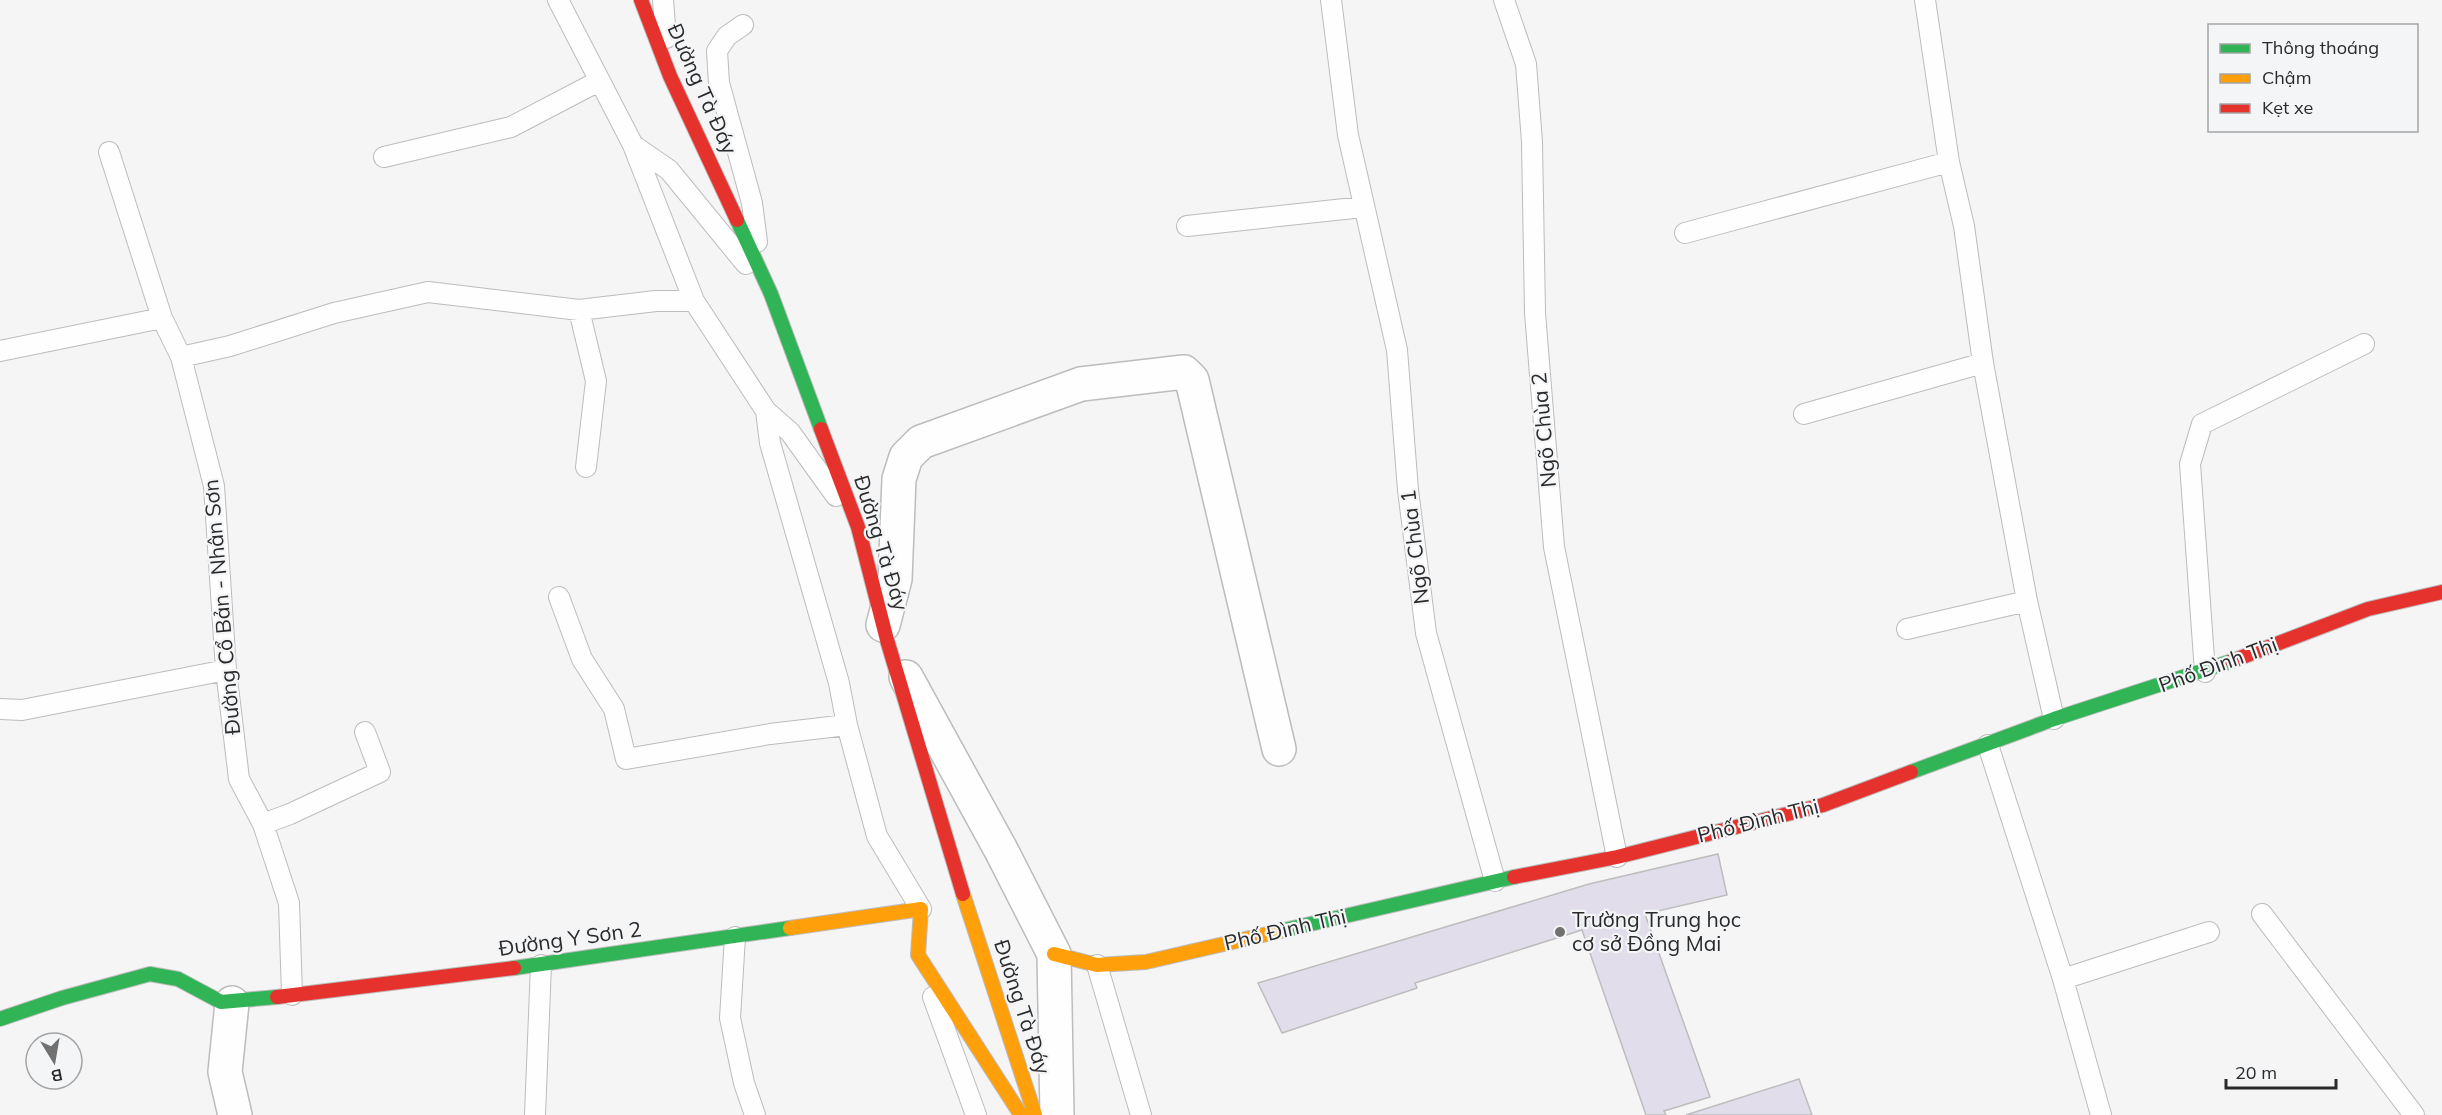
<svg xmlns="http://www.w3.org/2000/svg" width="2442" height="1115" font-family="Mulish,sans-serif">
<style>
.building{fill:#e2ddea;stroke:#bdbdbe;stroke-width:1.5}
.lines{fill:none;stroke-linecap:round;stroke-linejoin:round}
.lane-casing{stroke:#bcbcbd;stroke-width:22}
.street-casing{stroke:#bcbcbd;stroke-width:36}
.fast-casing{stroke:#bcbcbd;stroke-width:16}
.slow-casing{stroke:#bcbcbd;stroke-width:16}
.jam-casing{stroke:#bcbcbd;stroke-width:16}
.lane{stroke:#fefefe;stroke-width:20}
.street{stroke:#fefefe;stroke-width:33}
.fast{stroke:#30b455;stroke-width:14}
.slow{stroke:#ff9f0a;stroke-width:14}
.jam{stroke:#e5322d;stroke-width:14}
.poi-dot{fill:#717172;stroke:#f4f5f7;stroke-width:2}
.labels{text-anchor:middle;stroke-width:4.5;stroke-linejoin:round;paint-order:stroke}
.street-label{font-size:21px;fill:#2a2a2b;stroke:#f4f5f7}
.poi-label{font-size:21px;fill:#2a2a2b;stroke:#f4f5f7;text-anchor:start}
</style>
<rect width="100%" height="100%" fill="#f5f5f6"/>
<path class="building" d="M1718,854l9,41 -82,19 65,183 -46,14 2,4h-20l-64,-185 -167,53 2,5 -135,45 -24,-50 331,-99z
M1799,1079l13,36h-126z"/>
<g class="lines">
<g class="lane-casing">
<path id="lane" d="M558,0l75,145 61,156 72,110 24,21 46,64
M663,0l3,38
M1331,0l17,135 49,215 11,140 18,143 69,248
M1504,0l22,64 6,78 3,171 19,234 63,310
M1925,0l24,162 15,64 19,137 44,238 27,118
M743,25l-16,11 -10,15 2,32 33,120 5,39
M633,145l36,25 77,94
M109,152l53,166 19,39 33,129 12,184 13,109 24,45 26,79 3,92
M384,157l127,-30 88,-46
M1187,226l176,-19
M1685,233l264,-71
M579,310l17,71 -10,86
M0,351l162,-33
M181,357l49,-11 104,-33 94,-21 151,18 77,-9h38
M766,411l4,32 69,240 8,42
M1804,414l179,-51
M559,597l23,62 32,50 12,50 144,-25 77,-9 30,111 44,73
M1907,629l120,-28
M2205,672l-15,-208 12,-40 162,-80
M0,709l22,1 204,-40
M1988,745l75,234 38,136
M263,824l27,-10 90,-42 -15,-40
M2262,914l152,201
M735,937l-5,81 14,65 11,32
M1097,965l44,150
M2063,979l146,-47
M933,997l43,118
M535,1115l6,-150"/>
</g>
<g class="street-casing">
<path id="street" d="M883,625l12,-46 4,-100 7,-22 15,-15 160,-58 103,-12 8,8 87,369
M906,677l95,173 53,104 3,161
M232,1003l-7,69 10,43"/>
</g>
<g class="fast-casing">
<path id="fast" d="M737,220l34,74 50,135
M1911,772l143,-53 178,-58
M1280,931l234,-54
M514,968l276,-40
M0,1019l62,-21 88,-24 28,5 43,23 56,-5"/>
</g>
<g class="slow-casing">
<path id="slow" d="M963,894l72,221
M790,928l131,-19 -3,46 103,160
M1054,954l43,11 49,-3 134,-31"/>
</g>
<g class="jam-casing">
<path id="jam" d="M641,0l29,76 67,144
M821,429l37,98 29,113 76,254
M2232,661l136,-52 74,-17
M1514,877l103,-20 206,-52 88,-33
M277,997l237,-29"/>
</g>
<use href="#lane" class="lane"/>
<use href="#street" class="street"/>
<use href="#fast" class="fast"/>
<use href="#slow" class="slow"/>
<use href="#jam" class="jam"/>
</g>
<circle class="poi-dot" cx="1560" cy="932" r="6"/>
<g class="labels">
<g class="street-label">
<text transform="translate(702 89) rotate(66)" y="7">Đường Tà Đáy</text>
<text transform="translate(1544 430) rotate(-95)" y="7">Ngõ Chùa 2</text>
<text transform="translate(881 543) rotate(73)" y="7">Đường Tà Đáy</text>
<text transform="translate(1415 547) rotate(-97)" y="7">Ngõ Chùa 1</text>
<text transform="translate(222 607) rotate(-95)" y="7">Đường Cổ Bản - Nhân Sơn</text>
<text transform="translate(2218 665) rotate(-20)" y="7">Phố Đình Thị</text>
<text transform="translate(1758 821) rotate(-14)" y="7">Phố Đình Thị</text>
<text transform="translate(1285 930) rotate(-13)" y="7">Phố Đình Thị</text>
<text transform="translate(570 939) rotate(-8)" y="7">Đường Y Sơn 2</text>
<text transform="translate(1022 1007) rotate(72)" y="7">Đường Tà Đáy</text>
</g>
<g class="poi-label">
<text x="1572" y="927">Trường Trung học<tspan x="1572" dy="24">cơ sở Đồng Mai</tspan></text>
</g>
</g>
<rect x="2208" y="24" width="210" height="108" fill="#f4f5f7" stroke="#a3a4a5" stroke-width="1.5"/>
<rect x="2220" y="44" width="30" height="9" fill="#30b455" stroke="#a3a4a5" stroke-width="1.5"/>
<text x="2262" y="54" font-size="18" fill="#2a2a2b">Thông thoáng</text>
<rect x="2220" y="74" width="30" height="9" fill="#ff9f0a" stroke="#a3a4a5" stroke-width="1.5"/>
<text x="2262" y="84" font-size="18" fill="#2a2a2b">Chậm</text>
<rect x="2220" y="104" width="30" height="9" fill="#e5322d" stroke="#a3a4a5" stroke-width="1.5"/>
<text x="2262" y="114" font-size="18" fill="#2a2a2b">Kẹt xe</text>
<g transform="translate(54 1061) rotate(169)"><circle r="28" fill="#f4f5f7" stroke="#a3a4a5" stroke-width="1.5"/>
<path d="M0-4.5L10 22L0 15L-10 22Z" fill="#717172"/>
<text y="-9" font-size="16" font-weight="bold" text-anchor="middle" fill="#2a2a2b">B</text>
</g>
<path d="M2226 1079v9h110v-9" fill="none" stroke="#2a2a2b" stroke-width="3"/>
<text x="2235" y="1079" font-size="18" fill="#2a2a2b" stroke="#f4f5f7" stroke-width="4.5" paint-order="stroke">20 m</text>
</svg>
